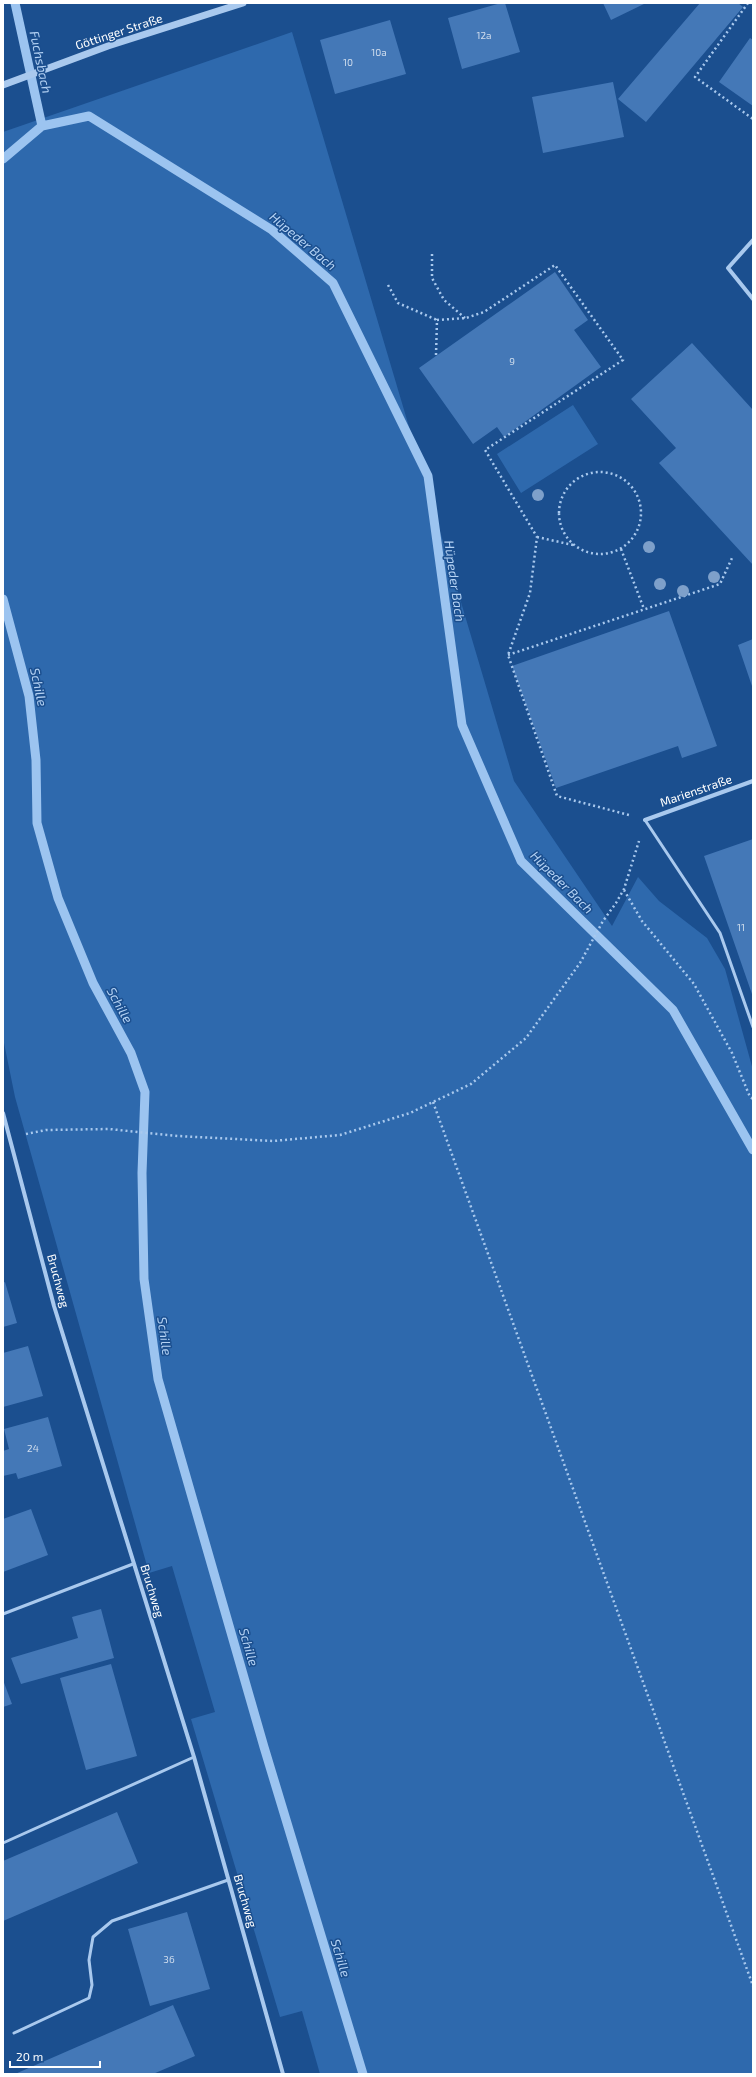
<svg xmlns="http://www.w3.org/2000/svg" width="756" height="2077" font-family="'Exo 2',sans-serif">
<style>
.green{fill:#2e69ad}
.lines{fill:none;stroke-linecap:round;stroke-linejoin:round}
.stream{stroke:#9cc4f0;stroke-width:9}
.building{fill:#4478b7}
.path{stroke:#a9c9ee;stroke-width:2.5;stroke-dasharray:2 3;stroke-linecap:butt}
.service{stroke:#a9c9ee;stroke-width:3}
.minor{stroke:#a9c9ee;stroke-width:4}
.tertiary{stroke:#a9c9ee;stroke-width:7}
.tree{fill:#7ea0ca}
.labels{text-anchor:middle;stroke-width:3;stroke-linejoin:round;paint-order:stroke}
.number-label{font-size:10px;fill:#d0dded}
.street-label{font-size:12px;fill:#fff;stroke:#1b4f8f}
.water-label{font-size:13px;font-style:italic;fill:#b5d3f5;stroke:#1b4f8f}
</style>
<rect width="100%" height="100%" fill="#1b4f8f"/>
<path class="green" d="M292,32l222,749 98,145 26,-49 21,24 48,37 18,31 28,101v1004h-433l-18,-63 -22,6 -89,-298 24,-7 -43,-146 -23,7 -134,-476 -12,-59v-906z
M573,405l25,39 -77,49 -24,-39z"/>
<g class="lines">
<path class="stream" d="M15,3l27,123
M3,159l39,-33 47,-10 183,114 61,53 95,193 34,249 59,136 152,149 80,140
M3,599l26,97 7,64 1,63 21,75 35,85 38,70 14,39 -3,81 2,106 14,100 106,368 99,327"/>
</g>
<path class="building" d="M501,3h4l15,49 -58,17 -14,-51z
M603,3h43l-35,17z
M700,3h38l5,4 -97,115 -28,-23z
M390,20l16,54 -71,20 -15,-54z
M750,38l3,2v66l-34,-24z
M613,82l11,55 -81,16 -11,-56z
M555,272l33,48 -14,10 27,37 -97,70 -7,-10 -24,17 -54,-76z
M692,343l61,67v155l-94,-102 17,-15 -45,-49z
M669,611l48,135 -35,12 -4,-12 -122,42 -44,-122z
M753,639v50l-15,-44z
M753,839v158l-49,-141z
M5,1282l12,41 -14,4v-44z
M28,1346l15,50 -40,11v-54z
M48,1417l14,49 -44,13 -2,-6 -13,3v-25l6,-2 -5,-20z
M31,1509l17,46 -45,17v-53z
M101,1609l13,49 -93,26 -10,-26 67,-20 -6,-21z
M111,1664l26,92 -51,14 -26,-92z
M3,1680l9,24 -9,3z
M117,1812l21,51 -135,58v-60z
M187,1912l23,77 -60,17 -22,-77z
M173,2005l22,51 -42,18h-138z"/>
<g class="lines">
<path class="path" d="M748,3l-53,74 58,42
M432,254v24l12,22 21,18
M388,285l10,18 39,17
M436,355l1,-35 29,-2 18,-6 71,-47 68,95 -138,90 52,87 -7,56 -22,62 49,141 72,19
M559 513a41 41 0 1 1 82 0a41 41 0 1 1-82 0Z
M537,537l36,8
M621,549l23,60
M508,655l212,-71 12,-26
M624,890l18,31 52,63 38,69 18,44 3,2
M433,1102l320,884
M26,1134l20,-4 63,-1 69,7 95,5 67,-6 70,-22 23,-11 38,-18 55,-46 54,-75 23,-42 13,-18 8,-14 15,-48"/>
<path class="service" d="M645,820l75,113 33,94
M3,1614l130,-50
M3,1843l191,-86
M14,2033l75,-35 3,-13 -3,-25 4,-23 19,-16 116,-41"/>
<path class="minor" d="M753,240l-25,28 25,31
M645,820l108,-39
M3,1113l51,193 140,451 89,317"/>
<path class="tertiary" d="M3,85l105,-39 135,-43"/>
</g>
<g class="tree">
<circle cx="538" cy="495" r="6"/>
<circle cx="649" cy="547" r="6"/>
<circle cx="714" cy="577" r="6"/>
<circle cx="660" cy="584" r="6"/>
<circle cx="683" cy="591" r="6"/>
</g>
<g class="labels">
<g class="number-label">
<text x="484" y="39">12a</text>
<text x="379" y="56">10a</text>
<text x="348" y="66">10</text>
<text x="512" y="365">9</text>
<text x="741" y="931">11</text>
<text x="33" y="1452">24</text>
<text x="169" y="1963">36</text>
</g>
<g class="street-label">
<text transform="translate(119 32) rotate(-18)" y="4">Göttinger Straße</text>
<text transform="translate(696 791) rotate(-19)" y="4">Marienstraße</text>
<text transform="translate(58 1281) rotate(75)" y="4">Bruchweg</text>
<text transform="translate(152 1591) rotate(73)" y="4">Bruchweg</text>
<text transform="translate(245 1901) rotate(74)" y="4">Bruchweg</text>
</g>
<g class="water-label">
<text transform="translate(41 62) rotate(78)" y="5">Fuchsbach</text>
<text transform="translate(303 241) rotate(40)" y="5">Hüpeder Bach</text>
<text transform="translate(455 581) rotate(82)" y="5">Hüpeder Bach</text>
<text transform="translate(39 687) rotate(78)" y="5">Schille</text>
<text transform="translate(562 882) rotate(45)" y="5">Hüpeder Bach</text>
<text transform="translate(120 1005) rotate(61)" y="5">Schille</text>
<text transform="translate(165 1336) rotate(82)" y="5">Schille</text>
<text transform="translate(249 1647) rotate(74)" y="5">Schille</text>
<text transform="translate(341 1958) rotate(73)" y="5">Schille</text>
</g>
</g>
<rect width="756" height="2077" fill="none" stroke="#ffffff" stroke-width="8"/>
<path d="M10 2061v6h90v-6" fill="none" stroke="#ffffff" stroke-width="2"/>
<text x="16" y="2061" font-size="12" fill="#ffffff" stroke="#1b4f8f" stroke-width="3" paint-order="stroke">20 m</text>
</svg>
